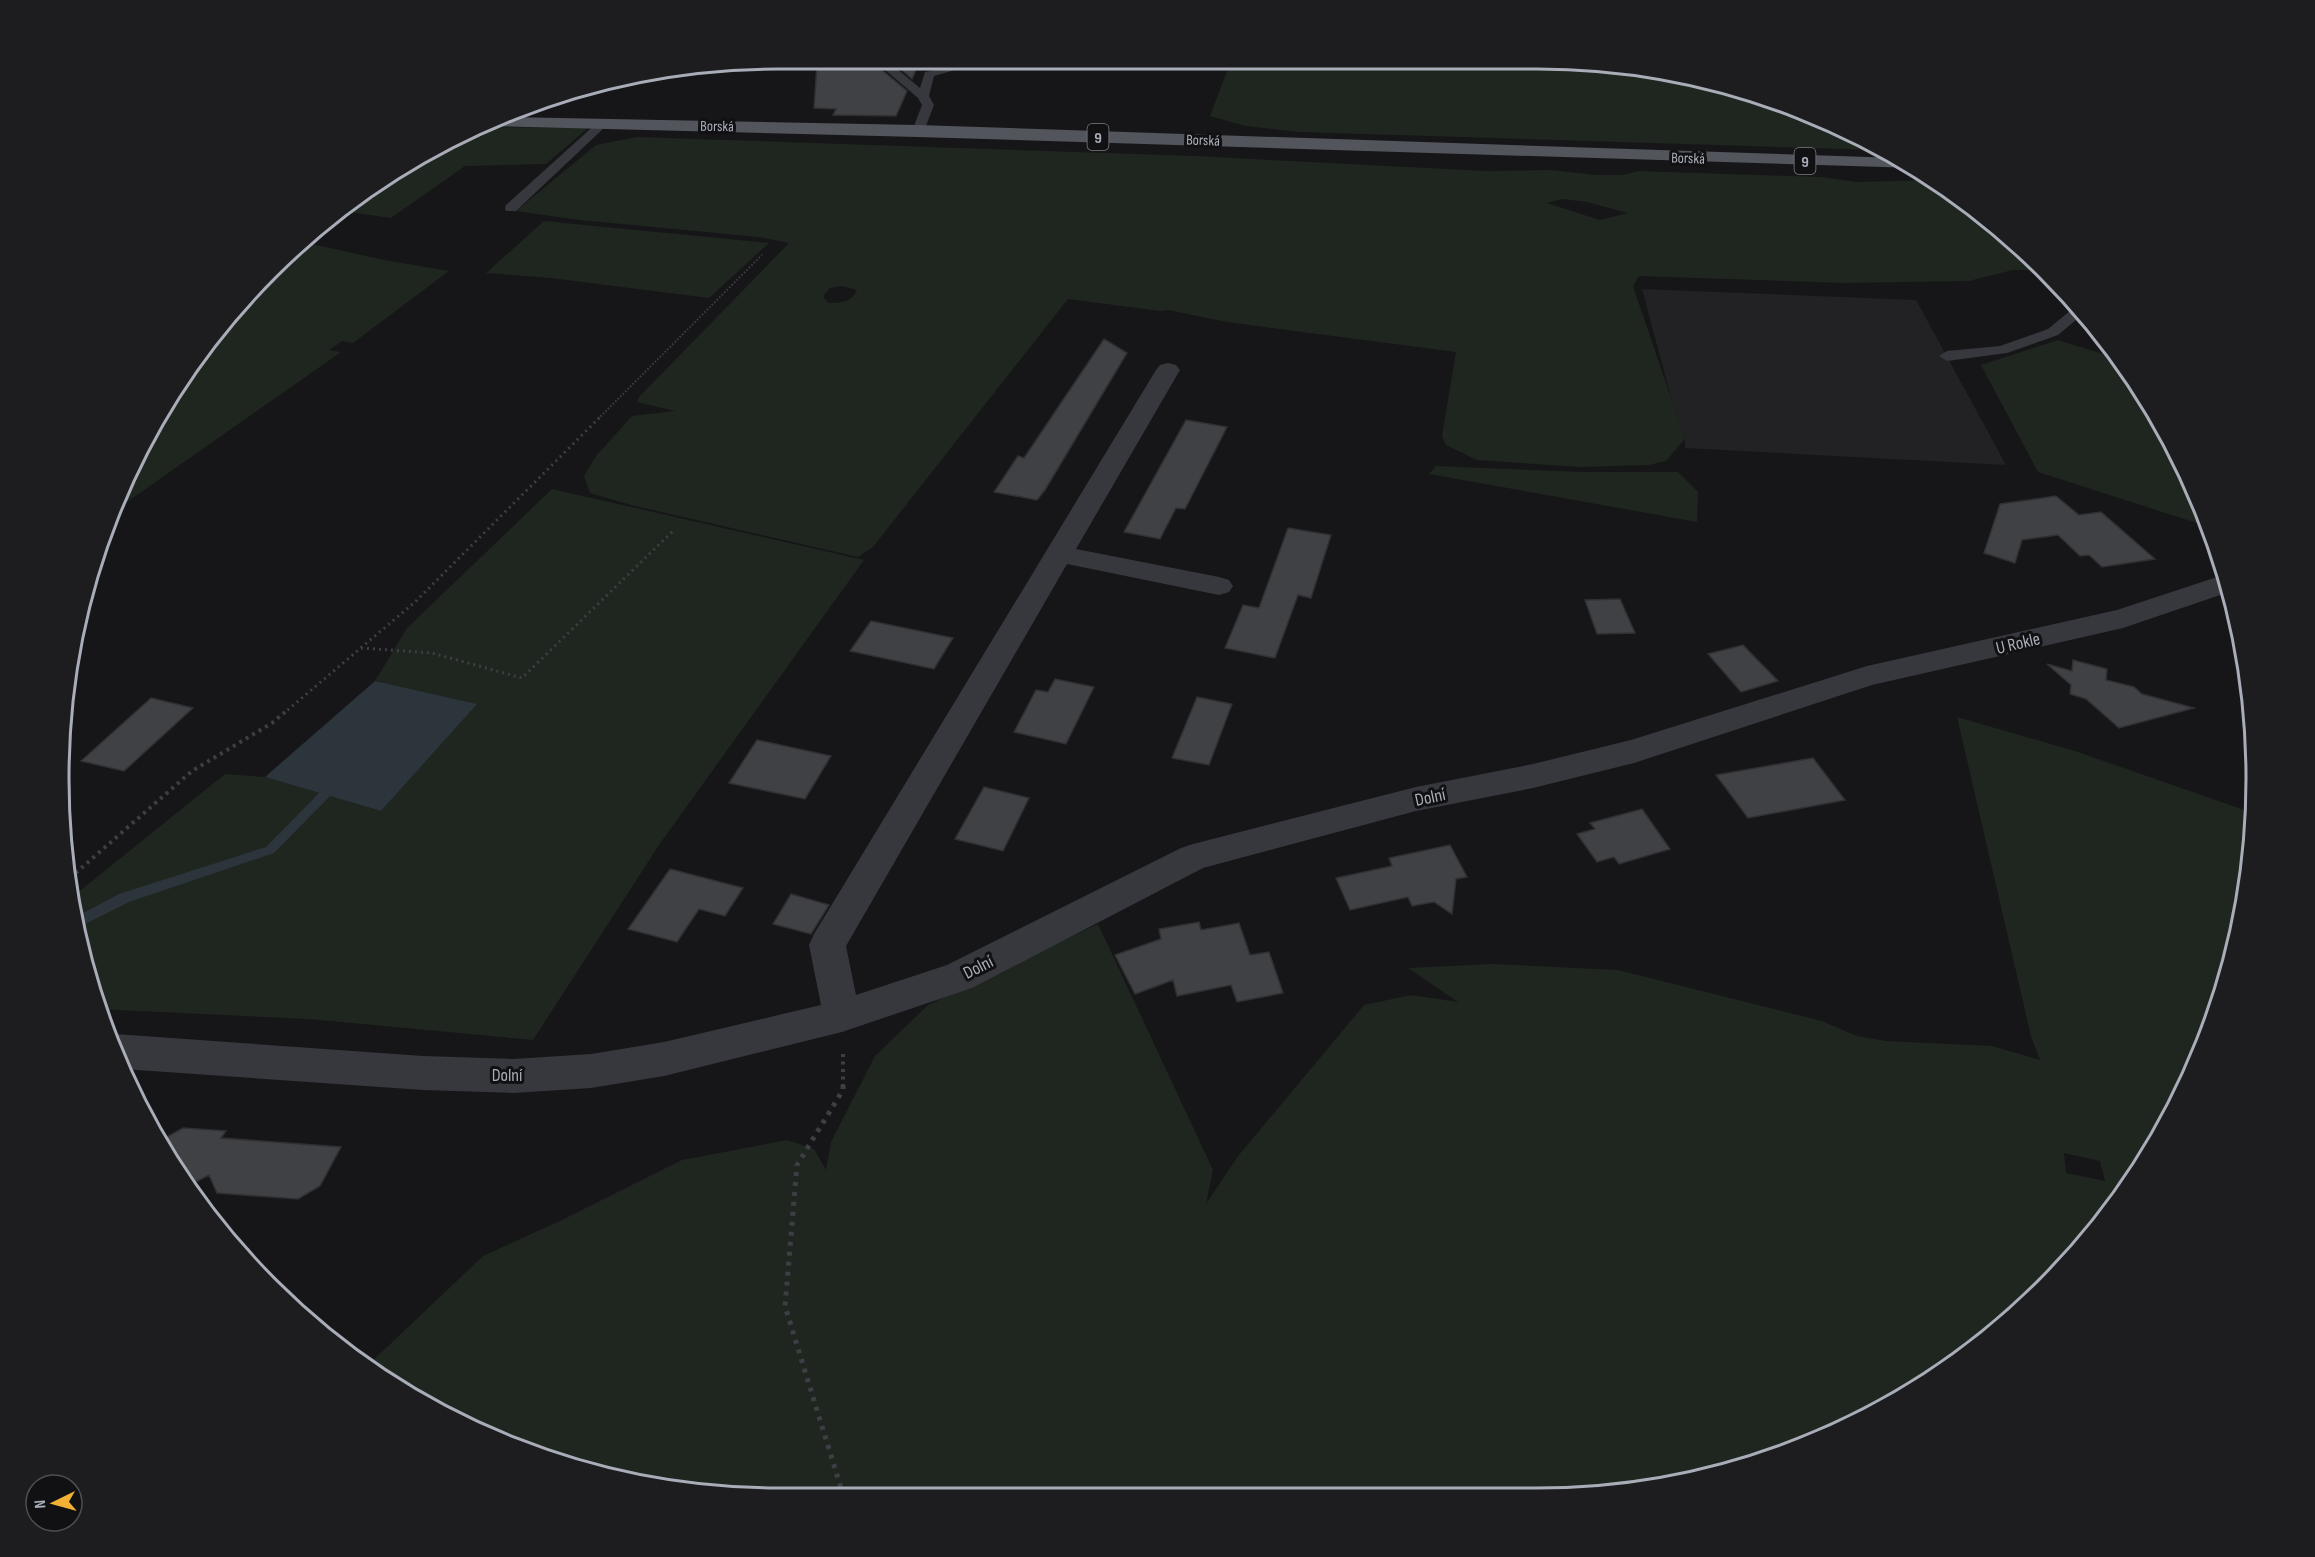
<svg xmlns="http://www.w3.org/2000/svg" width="2315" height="1557" font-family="'Sofia Sans Condensed',sans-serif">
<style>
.built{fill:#222225}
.green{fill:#1e261f;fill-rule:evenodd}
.water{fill:#2c353c}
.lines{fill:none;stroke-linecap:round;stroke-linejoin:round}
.stream{fill:#2c353c;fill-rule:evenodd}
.building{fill:#404145;stroke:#303034;stroke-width:1.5}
.path-far3{stroke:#3d3f44;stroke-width:2;stroke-dasharray:1.5 2;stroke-linecap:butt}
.path-far2{stroke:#3d3f44;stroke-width:3;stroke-dasharray:2 4;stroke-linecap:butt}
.path-far1{stroke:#3d3f44;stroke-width:4;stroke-dasharray:3 4.5;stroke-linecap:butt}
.path{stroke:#3d3f44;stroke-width:5;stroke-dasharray:4 6;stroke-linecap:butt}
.lane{fill:#37383d;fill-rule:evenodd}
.street{fill:#37383d;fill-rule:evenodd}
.primary{fill:#53555c;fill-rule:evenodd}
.labels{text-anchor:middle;stroke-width:6;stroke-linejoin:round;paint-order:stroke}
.far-street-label{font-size:15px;fill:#a8adb8;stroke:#111113}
.shield{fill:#111113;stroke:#7b7e86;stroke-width:1.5}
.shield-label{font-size:16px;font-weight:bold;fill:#a8adb8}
.street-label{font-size:18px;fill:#a8adb8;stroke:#111113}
.rim{fill:none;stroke:#a8adb8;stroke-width:3}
</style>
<rect width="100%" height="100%" fill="#161618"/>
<path class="built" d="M1642,289l274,11 90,165 -321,-17v-9l-12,-34z"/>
<path class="green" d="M1537,59l140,13 178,61 19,17 -574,-18 -55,-6 -35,-10 21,-55z
M485,127l103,1 -42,36 -81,2 -74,52 -50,-7 37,-31z
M637,137l557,19 292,15 64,-1 48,5h25l15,-4 183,6 36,5 80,-2 106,87 -1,3h-29l-44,11 -124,2 -206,-7 -6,10 52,153 -19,22 -17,4 -69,2 -103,-7 -31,-15 -4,-9 14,-84 -229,-30 -59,-12 -8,1 -92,-12 -195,248 -15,10 -227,-52 -41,-12 -6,-17 12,-20 36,-40 43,-5 -38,-9 2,-5 150,-154 -30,-6 -180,-17 -63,-9 80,-66zM1562,199l25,3 41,11 -28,7 -53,-17zM842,286l15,4c-5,12 -16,13 -29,13l-5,-7 7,-8z
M544,221l225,22 -60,55 -158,-20 -65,-5z
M303,242l76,17 70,12 -96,72 -11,-2 -13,9 12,2 -231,162 3,-11 94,-163 63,-71z
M2058,340l61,19 16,19 49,93 -3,11 11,3 10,18 7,24 -171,-55 -57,-107z
M1436,466l145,6h97l20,20 -1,30 -268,-48z
M552,489l312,71 -205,285 -126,195 -224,-21 -212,-10 -25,-90 -1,-21 154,-124 40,3 116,34 95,-107 -101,-23 32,-53z
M1957,717l118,34 178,62 -10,106 -41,135 -67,124 -89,109 -109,90 -125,67 -135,41 -141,13h-758l-140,-13 -178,-61 -82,-47 -12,-10 117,-111 79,-36 120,-60 105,-20 27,9 12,21 5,-28 44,-86 53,-51 170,-81 115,246 -7,34 32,-48 126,-151 47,-10 47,7 -50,-34 85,-4 125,6 204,51 35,15 29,5 106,5 48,14 -9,-24zM2064,1153l36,8 5,20 -39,-8z"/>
<path class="water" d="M375,681l102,23 -96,107 -116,-34z"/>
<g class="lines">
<path class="stream" d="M334,781l6,4 -2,3 -64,65 -145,49 -54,27 -3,-10 47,-25 147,-47 64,-65z"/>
</g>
<path class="building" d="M882,63v7l25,21 -11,25 -63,-1 3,-6 -22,-1 3,-44z
M894,63h25l-7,16z
M1104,339l23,14 -82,137 -8,10 -43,-8 24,-36 6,2z
M1186,420l41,7 -42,82 -9,-1 -16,31 -36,-7z
M2056,496l23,19 22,-3 54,47 -53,8 -13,-12 -9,1 -22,-21 -36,5 -7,23 -31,-10 16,-49z
M1288,528l43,7 -20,63 -13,-3 -23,63 -50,-10 18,-43 16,3z
M1620,599l15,34 -38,1 -12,-34z
M871,621l82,17 -19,31 -84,-18z
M1743,645l35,36 -37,11 -33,-38z
M2073,660l34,9 -1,11 28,7 8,7 52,14 -75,20 -33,-29 -16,-5 1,-9 -24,-21 25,7z
M1055,679l39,8 -28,57 -52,-12 22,-42 12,2z
M1197,697l35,7 -23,61 -37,-7z
M151,698l42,10 -69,63 -43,-10z
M757,740l74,16 -26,43 -76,-16z
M1813,758l32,42 -97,18 -32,-43z
M984,787l45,11 -26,53 -48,-12z
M1642,809l28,40 -51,15 -5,-7 -17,5 -20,-28 18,-5 -5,-6z
M1450,845l17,32 -11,2 -4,35 -18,-12 -22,4 -4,-9 -58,13 -14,-32 56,-12 -3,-8z
M670,869l73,19 -18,28 -26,-7 -22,33 -49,-13z
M791,894l38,11 -18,29 -38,-10z
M1199,922l2,8 38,-7 11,32 19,-3 14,41 -46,9 -6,-17 -54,11 -4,-16 -38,14 -20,-39 46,-16 -2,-10z
M183,1128l43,3 -5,7 120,9 -21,39 -22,13 -81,-6 -8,-18 -19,10 -32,-43z"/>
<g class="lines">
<path class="path-far3" d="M598,419l164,-164"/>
<path class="path-far2" d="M361,648l71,5 90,25 152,-148
M283,714l132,-112 185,-185"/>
<path class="path-far1" d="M70,878l122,-107 80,-48 13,-11
M843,1054v33"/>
<path class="path" d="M843,1085v5l-46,75 -12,141 59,192"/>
<path class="lane" d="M885,63l6,1 29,24 5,-16 46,-9 1,2 -38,11 -5,20 5,9 -10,26 -6,4 -6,-4 10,-26 -4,-7 -35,-30 -1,-2z
M602,120l6,4 -2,2 -90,85h-10l-1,-3 1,-3 92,-83z
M1874,144l34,19v1l-2,3h-8l-24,-18z
M2076,306l7,8 -25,21 -51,18 -60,8 -8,-5 8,-5 53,-5 48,-17z"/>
<path class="street" d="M1168,363l8,2 4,5 -104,179 143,28 10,3 4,6 -4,6 -10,3 -152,-31 -221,382 10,49 91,-30 234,-117 12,-4 223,-57 117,-23 98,-24 236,-74 250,-56 106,-35 6,17 -106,36 -251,57 -238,78 -101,25 -117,23 -213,57 -231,120 -130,44 -178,44 -73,12 -77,5 -91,-3 -300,-21 -14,-33 6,-2 308,22 91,3 77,-5 73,-12 157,-37 -12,-60 5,-11 342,-564 4,-5z"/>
<path class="primary" d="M507,117l411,8 980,33 18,10 -998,-31 -430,-11z"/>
</g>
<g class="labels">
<g class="far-street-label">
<text transform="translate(717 126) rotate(1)" y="5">Borská</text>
<text transform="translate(1203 140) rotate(2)" y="5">Borská</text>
<text transform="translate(1688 158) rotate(2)" y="5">Borská</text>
</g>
<g class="shield">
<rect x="1087.5" y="124" width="21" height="26" rx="4.5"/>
<rect x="1794.5" y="148" width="21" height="26" rx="4.5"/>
</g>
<g class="shield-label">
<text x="1098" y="143">9</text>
<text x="1805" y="167">9</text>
</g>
<g class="street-label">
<text transform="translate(2018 643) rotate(-13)" y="6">U Rokle</text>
<text transform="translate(1430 797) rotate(-12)" y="6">Dolní</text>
<text transform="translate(978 967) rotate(-27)" y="6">Dolní</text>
<text x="507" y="1081">Dolní</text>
</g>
</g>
<path d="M0 0H2315V1557H0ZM778 69H1537A709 709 0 0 1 2246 778V779A709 709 0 0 1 1537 1488H778A709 709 0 0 1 69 779V778A709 709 0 0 1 778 69Z" fill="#1d1d20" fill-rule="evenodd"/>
<path class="rim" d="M778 69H1537A709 709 0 0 1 2246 778V779A709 709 0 0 1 1537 1488H778A709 709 0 0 1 69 779V778A709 709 0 0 1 778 69Z"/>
<g transform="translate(54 1503) rotate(265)"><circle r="28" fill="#111113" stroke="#4d4f55" stroke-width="1.5"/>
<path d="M0-4.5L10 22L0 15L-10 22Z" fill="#f2b134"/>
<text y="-9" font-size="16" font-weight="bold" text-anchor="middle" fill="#a8adb8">N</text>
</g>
</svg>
